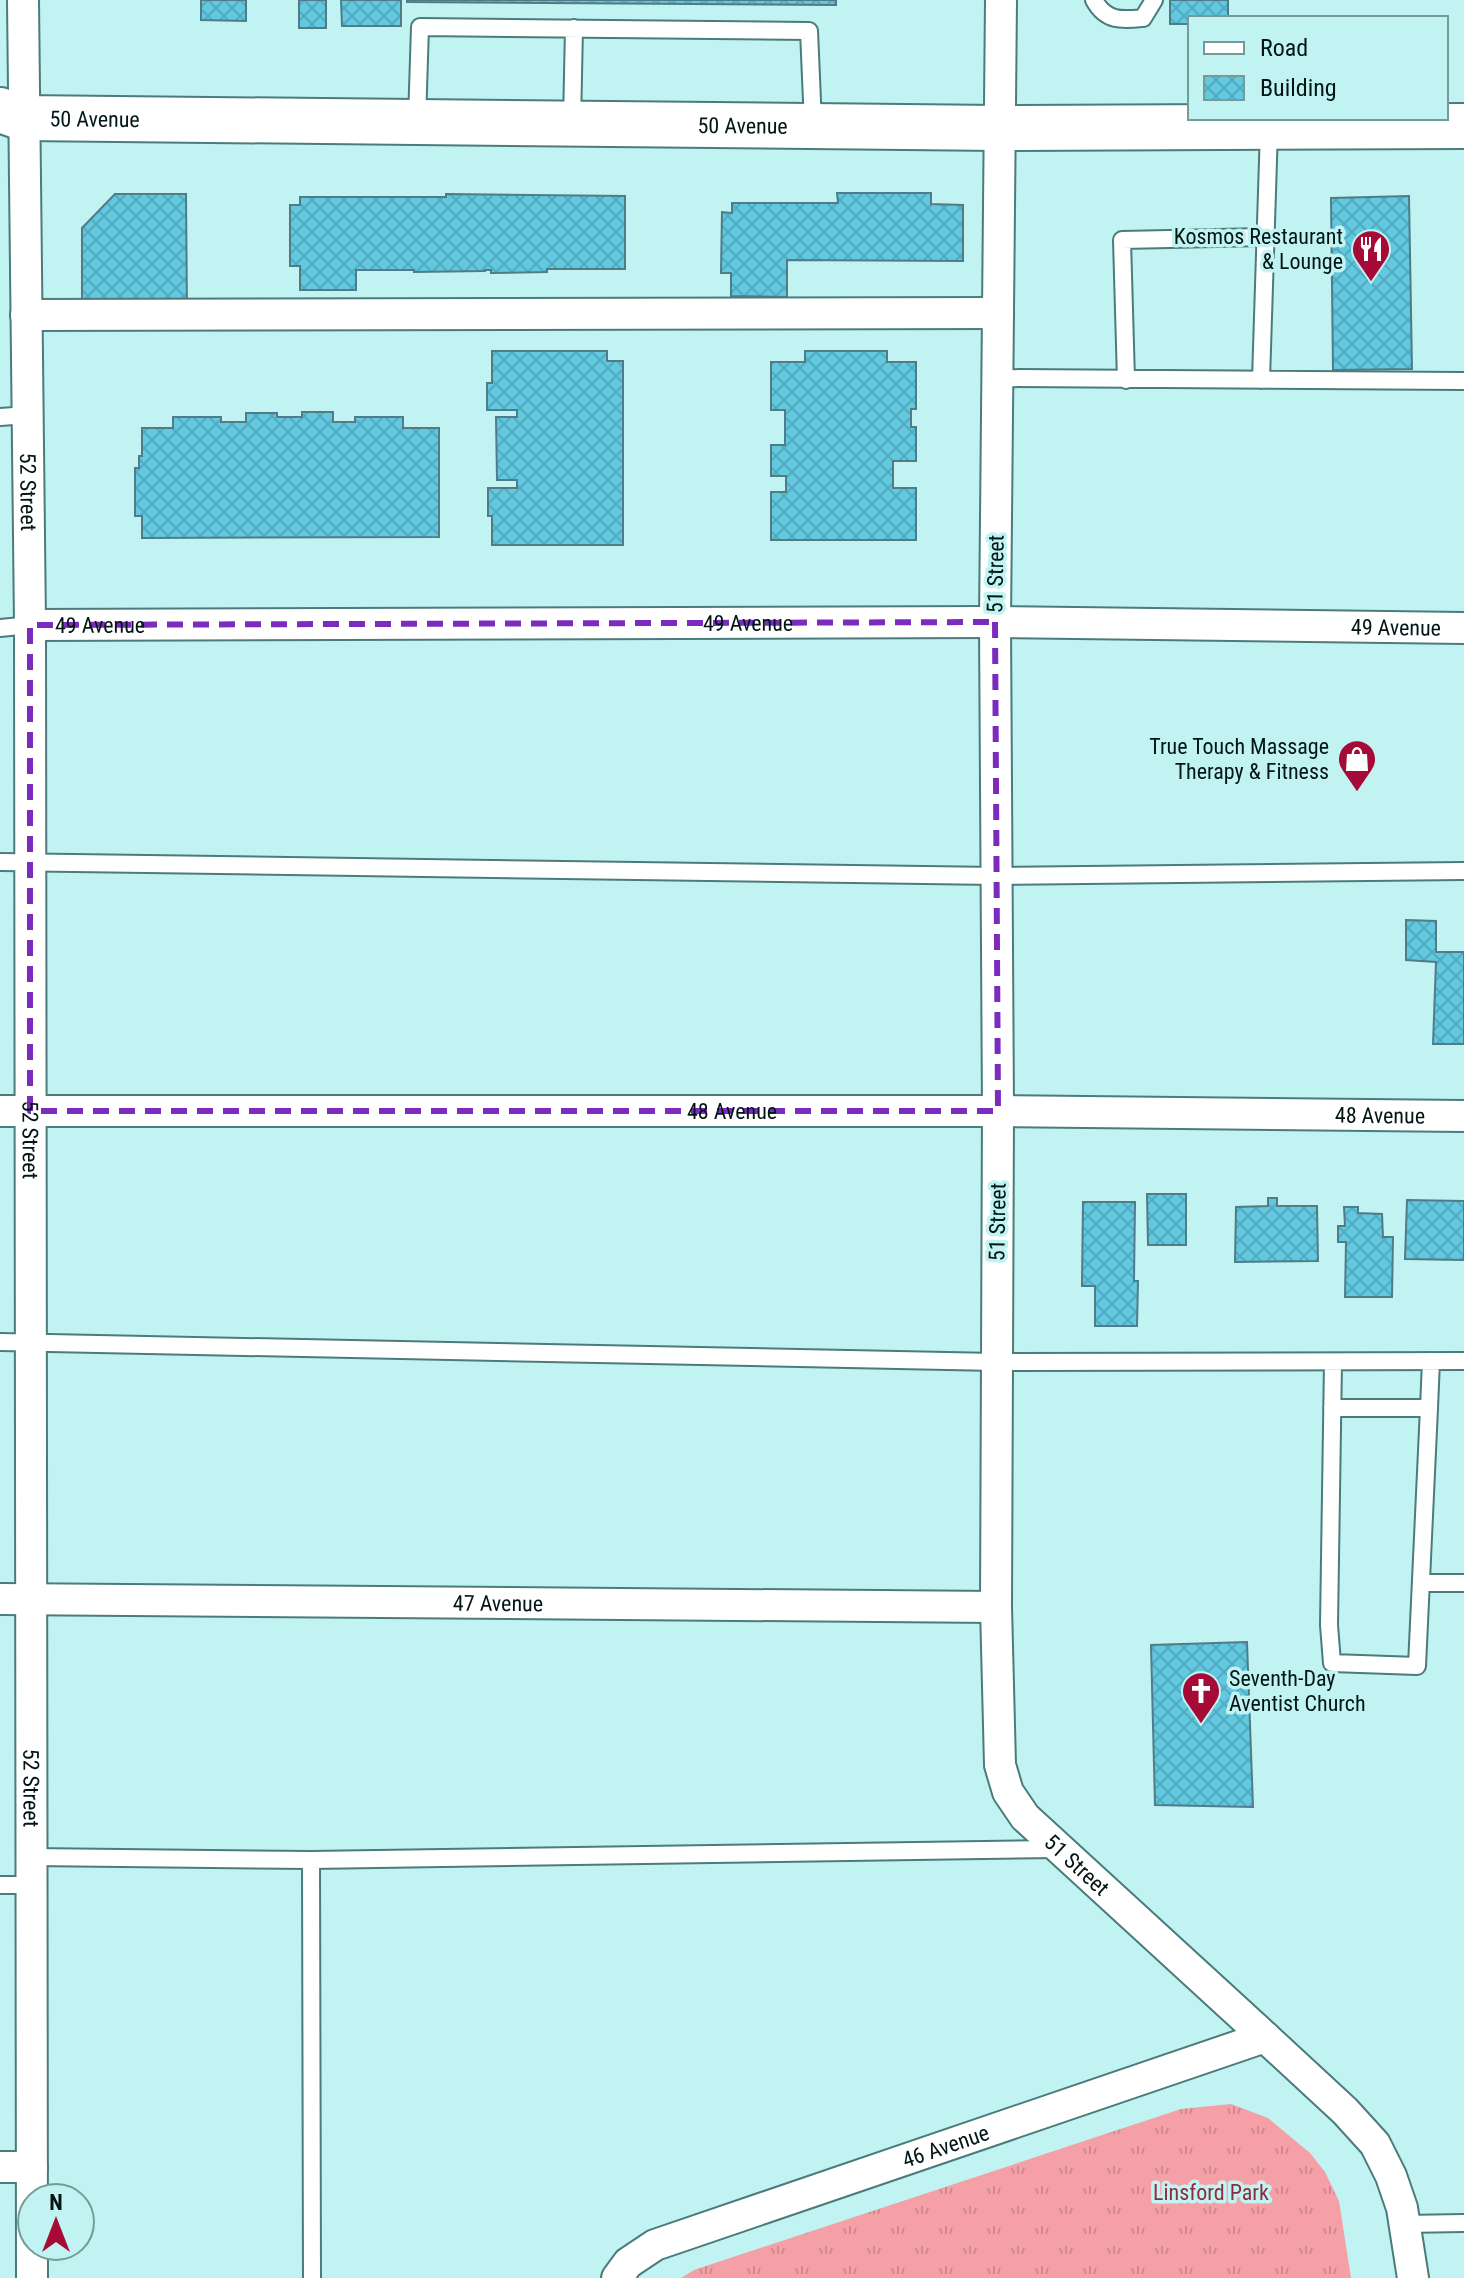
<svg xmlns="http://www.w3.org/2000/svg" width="1464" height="2278" font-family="'Roboto Condensed',sans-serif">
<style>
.grass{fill:url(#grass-tufts)}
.building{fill:url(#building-cross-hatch);stroke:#4f7c87;stroke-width:2}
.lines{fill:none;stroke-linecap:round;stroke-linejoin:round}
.lane-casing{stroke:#4b7b7b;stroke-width:20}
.street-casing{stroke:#4b7b7b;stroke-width:34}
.secondary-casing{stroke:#4b7b7b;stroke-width:48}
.lane{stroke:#fff;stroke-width:16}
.street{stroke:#fff;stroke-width:30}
.secondary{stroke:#fff;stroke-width:44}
.marked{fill:none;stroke:#7b2cbf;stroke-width:6;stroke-dasharray:16 10;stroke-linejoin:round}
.labels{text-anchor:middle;stroke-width:7;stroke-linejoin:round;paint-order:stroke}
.street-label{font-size:22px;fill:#031515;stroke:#c0f3f2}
.poi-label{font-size:22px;fill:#031515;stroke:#c0f3f2;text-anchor:end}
.park-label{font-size:22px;fill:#8d2c3c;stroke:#c0f3f2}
</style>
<defs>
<pattern id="grass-tufts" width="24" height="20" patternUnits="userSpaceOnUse" patternTransform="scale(2)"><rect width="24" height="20" fill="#f4a0a6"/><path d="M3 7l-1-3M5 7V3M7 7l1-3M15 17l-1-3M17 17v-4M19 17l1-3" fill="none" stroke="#d0898e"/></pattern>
<pattern id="building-cross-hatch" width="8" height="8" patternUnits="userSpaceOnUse" patternTransform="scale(2)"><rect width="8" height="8" fill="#62c8e0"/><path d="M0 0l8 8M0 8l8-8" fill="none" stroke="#53abbf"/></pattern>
</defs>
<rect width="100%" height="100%" fill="#c0f3f2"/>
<path class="grass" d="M1231,2104l37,14 42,35 15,19 14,29 12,77h-670l13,-8 487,-161z"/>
<path class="building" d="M201,0h45v21l-45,-1z
M299,0h27v28h-27z
M341,0h60v26h-59z
M407,0h429v5l-429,-3z
M1170,0h58v18h-38v6h-20z
M837,193h94v11l32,1v56l-176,-1v37l-56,-1v-23h-10l1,-61 10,1v-10h106z
M115,194h71l1,117h-105v-83z
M446,194l179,2v73h-78v3l-56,1v-3h-6v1l-71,1v-2h-58v20h-56v-24h-10v-61h10v-8h146z
M1409,196l3,173 -79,1 -2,-172z
M492,351h115v10h16v184h-131v-29h-4v-28h29v-8h-20l-1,-63h21v-7h-30v-27h5z
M805,351h82v11h29v47h-5v18h5v34h-23v27h23v52h-145v-48h15v-16h-15v-31h14v-35h-14v-48h34z
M302,412h31v10h22v-5h48v11h36v109l-297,1v-22h-7v-48h4v-12h3v-28h31v-11h48v5h25v-9h31v4h25z
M1406,920l30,1v31h28v92h-31l3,-82 -30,-2z
M1147,1194h39v51h-38z
M1268,1198h9v8h40l1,55 -83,1 1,-55 32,-1z
M1407,1200l57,1v59l-59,-1z
M1083,1202h52l-1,79h4l-1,45h-42v-40h-13z
M1344,1207h14v6l24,1 1,23h10l-1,60h-47l1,-55h-8v-16h7z
M1247,1642l6,165 -98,-2 -4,-160z"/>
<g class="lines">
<g class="lane-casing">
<path id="lane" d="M1094,0c12,22 28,20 49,18l11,-18
M417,121l3,-94 389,4 4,93
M572,123l2,-95
M997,378l467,3
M1126,380l-4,-140 142,-3
M1261,380l8,-251
M0,417l28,-2
M0,628l30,-3
M0,862l996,14 468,-5
M0,1342l996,20 468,-1
M1332,1408h97l-12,258 -85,-3 -3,-38 4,-263
M1429,1408l2,-47
M1422,1583h42
M31,1857l280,3 747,-11
M311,1860l1,418
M0,1885h31
M1404,2224l60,-1"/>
</g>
<g class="street-casing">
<g id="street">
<path id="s1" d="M23,0l7,625 2,1653"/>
<path id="s2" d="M1001,0l-6,622 3,489 -2,496 4,158 8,27 17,25 240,220 80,74 30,33 16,32 11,32 11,70"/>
<path d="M26,315l972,-2"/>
<path id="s3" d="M30,625l965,-3 469,6"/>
<path id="s4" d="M0,1111h998l466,5"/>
<path id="s5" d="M0,1599l996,8"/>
<path d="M0,2167h32"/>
<path id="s6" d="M617,2278l11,-15 27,-18 610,-208"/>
</g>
</g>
<g class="secondary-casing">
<g id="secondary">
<path id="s7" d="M0,110l23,8 976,10 465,-2"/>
</g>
</g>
<use href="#lane" class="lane"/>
<use href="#street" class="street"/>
<use href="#secondary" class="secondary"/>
</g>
<path class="marked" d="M995,622l3,489h-968v-486z"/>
<defs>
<g id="restaurant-pin" transform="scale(2)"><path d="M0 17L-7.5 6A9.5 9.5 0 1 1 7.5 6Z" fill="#a60b37" stroke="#c0f3f2"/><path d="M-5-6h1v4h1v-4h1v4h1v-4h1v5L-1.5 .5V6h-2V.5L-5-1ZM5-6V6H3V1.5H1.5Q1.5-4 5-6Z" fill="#fff"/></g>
<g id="shop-pin" transform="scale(2)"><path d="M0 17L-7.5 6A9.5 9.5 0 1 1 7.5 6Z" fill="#a60b37" stroke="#c0f3f2"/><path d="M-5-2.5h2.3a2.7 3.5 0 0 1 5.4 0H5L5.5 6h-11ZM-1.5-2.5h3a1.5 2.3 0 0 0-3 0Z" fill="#fff"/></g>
<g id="church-pin" transform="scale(2)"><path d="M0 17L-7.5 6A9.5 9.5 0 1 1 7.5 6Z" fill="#a60b37" stroke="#c0f3f2"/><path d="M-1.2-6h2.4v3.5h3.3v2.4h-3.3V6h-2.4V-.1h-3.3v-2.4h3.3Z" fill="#fff"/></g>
</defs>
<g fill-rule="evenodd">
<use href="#restaurant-pin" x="1371" y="249"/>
<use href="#shop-pin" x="1357" y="759"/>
<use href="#church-pin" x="1201" y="1691"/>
</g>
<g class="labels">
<g class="street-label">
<text dy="8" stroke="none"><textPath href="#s7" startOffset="96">50 Avenue</textPath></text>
<text dy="8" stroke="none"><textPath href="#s7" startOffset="744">50 Avenue</textPath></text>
<text dy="8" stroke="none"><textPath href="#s1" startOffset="492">52 Street</textPath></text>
<text transform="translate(995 574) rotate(-89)" y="8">51 Street</text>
<text dy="8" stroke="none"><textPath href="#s3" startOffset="718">49 Avenue</textPath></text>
<text dy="8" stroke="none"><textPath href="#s3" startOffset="70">49 Avenue</textPath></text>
<text dy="8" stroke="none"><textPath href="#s3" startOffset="1366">49 Avenue</textPath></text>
<text dy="8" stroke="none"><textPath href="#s4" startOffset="732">48 Avenue</textPath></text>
<text dy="8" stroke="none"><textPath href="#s4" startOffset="1380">48 Avenue</textPath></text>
<text dy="8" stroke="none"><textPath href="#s1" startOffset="1140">52 Street</textPath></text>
<text transform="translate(997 1222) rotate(-89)" y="8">51 Street</text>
<text dy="8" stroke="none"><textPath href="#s5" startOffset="498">47 Avenue</textPath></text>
<text dy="8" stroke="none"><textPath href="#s1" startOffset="1788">52 Street</textPath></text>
<text dy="8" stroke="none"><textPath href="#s2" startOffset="1894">51 Street</textPath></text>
<text dy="8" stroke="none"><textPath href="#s6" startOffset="358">46 Avenue</textPath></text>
</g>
<g class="poi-label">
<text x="1343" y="244">Kosmos Restaurant<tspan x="1343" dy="25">&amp; Lounge</tspan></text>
<text x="1329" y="754">True Touch Massage<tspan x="1329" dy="25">Therapy &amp; Fitness</tspan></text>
<text x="1229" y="1686" text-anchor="start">Seventh-Day<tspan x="1229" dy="25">Aventist Church</tspan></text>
</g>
<g class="park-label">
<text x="1211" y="2200">Linsford Park</text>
</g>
</g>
<rect x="1188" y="16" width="260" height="104" fill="#c0f3f2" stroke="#749a9a" stroke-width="2"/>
<rect x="1204" y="42" width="40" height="12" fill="#ffffff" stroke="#749a9a" stroke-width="2"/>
<text x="1260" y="56" font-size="24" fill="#031515">Road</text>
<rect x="1204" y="76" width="40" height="24" fill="url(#building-cross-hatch)" stroke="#749a9a" stroke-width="2"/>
<text x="1260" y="96" font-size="24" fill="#031515">Building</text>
<g transform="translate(56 2222)"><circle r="38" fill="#c0f3f2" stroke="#749a9a" stroke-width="2"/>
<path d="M0-6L14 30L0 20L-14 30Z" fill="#a60b37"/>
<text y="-12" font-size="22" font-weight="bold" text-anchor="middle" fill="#031515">N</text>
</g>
</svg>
